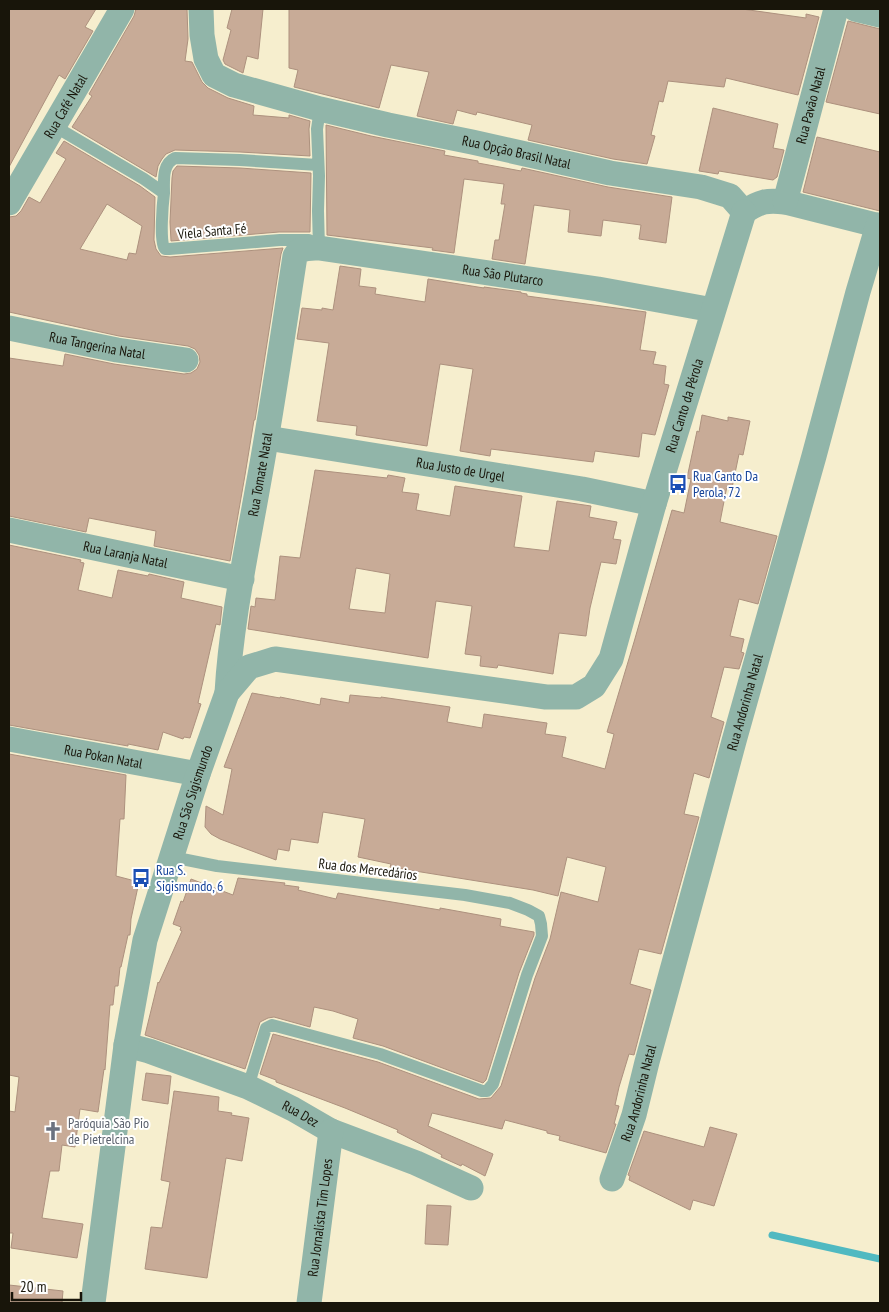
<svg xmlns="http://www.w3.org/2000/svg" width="889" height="1312" font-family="'PT Sans Narrow',sans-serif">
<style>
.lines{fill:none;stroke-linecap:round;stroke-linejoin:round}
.stream{stroke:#50b9c1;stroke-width:7}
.building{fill:#c8ab97;stroke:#ad917e;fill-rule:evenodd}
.service{stroke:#91b5a9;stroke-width:12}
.minor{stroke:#91b5a9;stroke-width:25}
.labels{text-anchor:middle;stroke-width:4;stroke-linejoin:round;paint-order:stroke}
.street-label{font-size:14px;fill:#18150a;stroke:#fff}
.transit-label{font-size:14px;fill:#164399;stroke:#fff;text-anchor:start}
.worship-label{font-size:14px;fill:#5b616d;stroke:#fff;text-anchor:start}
</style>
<rect width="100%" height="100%" fill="#f6eece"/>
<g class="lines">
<path class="stream" d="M772,1235l108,24"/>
</g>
<path class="building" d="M9,9h87l-11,18 8,4 -28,48 -6,-4 -50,92z
M136,9h51l1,30 -3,22 7,1 10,20 6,6 20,10 26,8 -1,9 36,3v-3l21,6 -1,8 1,27 -70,-4 -65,-2 -9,4 -4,5 -4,7 -2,11 -84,-50 20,-31 -3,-2 45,-78z
M232,9h31l-5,50 -11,-3 -4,17 -18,-9 -2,-4 8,-30 -4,-2z
M289,9h453l64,9v-4l13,3 -21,78 -72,-17 -2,9 -56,-6 -5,21 -4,-1 -8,34 4,1 -8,28 -34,-5 -85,-19 4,-15 -55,-13 -1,3 -19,-5 -4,14 -36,-8 12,-44 -38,-7 -12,43 -85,-21 4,-17 -9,-2z
M848,21l32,8v85l-54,-12z
M713,108l65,16 -5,24 11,2 -7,27 -4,3 -54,-9 -1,3 -19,-3z
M326,125l45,11 74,15 -1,4 34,6v2l43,8 1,-3 86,19 64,10 -6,46 -27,-4 2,-14 -38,-5 -2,16 -33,-4 2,-22 -36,-5 -9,59 -33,-5 3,-19h4l6,-36h-4l3,-20 -40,-5 -10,74 -22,-3 1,-2 -106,-13z
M817,137l63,15v59l-77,-19z
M64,141l76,45 15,11 -1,43 2,9 5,7 9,1 113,-9 -2,6 -26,166h-1l-9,55 -15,86 -76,-15 2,-15 -67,-13 -3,14 -77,-16v-158l54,8 2,-12 49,10 70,10 7,-1 6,-4 3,-7 -1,-7 -4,-6 -7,-3 -69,-10 -110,-24v-95l7,-1 5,-5 8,-14 11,6 26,-44 -10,-6zM107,204l35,22 -6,28 -7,-1 -2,7 -47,-11z
M177,166l63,2 71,5 -1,59h-31l-108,9 -1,-19 2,-44 1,-7z
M340,266l21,3 -2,17 17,2 -1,6 50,8 3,-23 56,9v-1l37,5v1l6,1v2l119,16 -6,38 16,2 -3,12 13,2 -2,18 5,1 -14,50 -13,-2 -3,24 -44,-6 -2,11 -102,-13 -1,7 -30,-5 13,-82 -33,-5 -13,82 -71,-11 1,-9 -40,-5 12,-78 -32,-4 5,-31 20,2v-2l11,2z
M702,415l26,6v-4l22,4 -7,34 -4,-1 -7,34 -5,-2 -7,36 57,14 -19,68 -19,-5 -9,37 14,3 -3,13 3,1 -5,16 -15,-2 -13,50 13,5 -15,56 -15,-5 -10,41 15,3 -38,137 -22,-5 -9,35 21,6 -17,65 -5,-1 -10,33 -4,18 4,1 -5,18h2l-10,29 -47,-13 1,-4 -13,-3v-2l-42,-11 -3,9 -70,-16 -4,13 65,28 -8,22 -23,-12 -1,2 -20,-9 1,-2 -45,-23 1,-2 -53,-22 -69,-26v-2l-16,-6 13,-40 105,28 101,37 12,-1 10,-12 34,-108 15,-39 11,-47 37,10 8,-35 -39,-10 -9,39 -25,-6 -143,-23 1,-3 -33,-7 7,-38 -42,-7 -5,31 -27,-4 -2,12 -11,-2 -2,11 -56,-21 -9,-5 -6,-7 1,-21 17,9 9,-46 -8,-2 28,-74 28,5v-1l40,8 1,-7 28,5 1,-8 31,3v-1l69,10 -3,15 35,6 2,-14 63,9 -2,11 21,3 -4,20 43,12 9,-35 -7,-2 27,-90 38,-132 12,3 7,-34 -4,-1 10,-47 2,1z
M315,470l72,8 1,-3 17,3 -3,14 17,2 -3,16 34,6 5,-30 67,10 -8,51 35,4 8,-50 34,5 -2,11 28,5 -4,17 8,1 -5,24 -15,-2 -11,46 -4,28 -27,-3 -6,41 -55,-9 -1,3 -17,-2 1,-10 -16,-2 7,-48 -36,-5 -8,57 -180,-29 3,-23 4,1 1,-9 19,2 5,-44 20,2zM356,568l34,6 -5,39 -36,-4z
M9,545l72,15 -1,2 4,1 -6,27 34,8 6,-28 30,6 1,-2 35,8 -3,16 41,9 -2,18 -4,-1 -18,79 3,1 -11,34 -6,-1 -1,2 -20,-7 -5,18 -30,-6v2l-119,-21z
M9,754l117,21 -2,44h-4l-4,57 23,6 -8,37 -1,16h-2l-7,32h-1l-2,19h-3l-2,19h-3l-5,65 -1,-1 -6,43 -18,-3 -5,38 -13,-2 -3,26h-9l-8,47 41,6 -6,34 -66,-10 2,-15h-4v-122l6,1 4,-35 -10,-2z
M238,878l47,5 -1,2 15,2 -1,3 38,9 2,-6 102,17v-2l61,11 -1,7 34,6v3l-15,38 -33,107 -3,3 -100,-37 -30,-8 5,-19 -25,-8 -19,-4 -4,20 -36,-10 -6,1 -8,4 -15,47 -100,-34 13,-53 1,1 23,-52 -2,-1 1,-3 -8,-3 8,-23 2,1 8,-23 42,16z
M146,1073l25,3 -3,28 -26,-4z
M174,1091l45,6 -1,14 14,2 -1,2 18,3 -7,43 -16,-3 -19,120 -62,-9 6,-42 11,1 8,-46 -9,-2z
M710,1127l27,7 -23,72 -21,-6 -3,10 -61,-30 1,-4 -2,-1 16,-44 60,16z
M427,1205l24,1 -3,39 -23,-1z
M9,1285l54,6 -1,12h-53z"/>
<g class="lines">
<path class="service" d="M54,126l90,53 20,14c-1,8 -5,51 1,56 1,0 3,0 4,0l111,-9h29
M164,193c0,-13 -2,-29 11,-35l65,2 78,5
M319,248l-1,-37 1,-35 -2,-47 3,-20
M172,857l45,9 248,29 45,8 18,7 11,6 2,8 1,12 -15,39 -34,109 -6,7h-5l-102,-37 -108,-29 -6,3 -18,59"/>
<g class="minor">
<path id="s1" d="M201,9l1,26 4,24 8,16 20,10 86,24 68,16 84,17 138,31 91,14 29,9 14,16c16,-11 23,-12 41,-10l95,24"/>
<path d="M855,9l25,6"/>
<path id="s2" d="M785,202l51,-193"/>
<path id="s3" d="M9,203l113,-194"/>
<path id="s4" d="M9,328l108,22 69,10"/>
<path id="s5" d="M267,438l315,51 72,15"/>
<path id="s6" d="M9,530l233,49"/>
<path id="s7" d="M227,693c4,-70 19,-139 31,-207 14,-76 25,-153 37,-230 5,-9 15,-8 24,-8l279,41 115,21"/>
<path id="s8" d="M9,739l189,35"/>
<path id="s9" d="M126,1045l23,6 99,36 45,22 38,22 85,32 55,25"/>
<path id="s10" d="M612,1179l22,-64 13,-53 56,-205 31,-116 80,-285 44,-164 20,-67"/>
<path id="s11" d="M93,1303l33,-258 19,-105 53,-166 29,-81 22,-26 26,-8 271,38h30l18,-11 17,-27 43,-155 90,-292"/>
<path id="s12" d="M309,1303l22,-172"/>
</g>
</g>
<defs>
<g id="bus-bare" transform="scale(1.5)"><path d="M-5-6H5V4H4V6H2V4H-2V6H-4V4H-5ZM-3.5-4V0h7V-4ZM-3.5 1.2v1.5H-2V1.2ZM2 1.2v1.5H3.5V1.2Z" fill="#1a4fb4" stroke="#fff" stroke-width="2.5" paint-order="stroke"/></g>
<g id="church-bare" transform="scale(1.5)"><path d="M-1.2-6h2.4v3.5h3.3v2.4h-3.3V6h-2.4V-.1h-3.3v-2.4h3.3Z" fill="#6b7280" stroke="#fff" stroke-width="2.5" paint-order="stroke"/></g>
</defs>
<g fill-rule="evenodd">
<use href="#bus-bare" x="678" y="484"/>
<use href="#bus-bare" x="141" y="878"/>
<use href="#church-bare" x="53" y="1131"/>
</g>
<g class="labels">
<g class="street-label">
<text dy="5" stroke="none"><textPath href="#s3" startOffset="112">Rua Café Natal</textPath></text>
<text dy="5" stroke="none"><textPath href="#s2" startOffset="100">Rua Pavão Natal</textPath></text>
<text dy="5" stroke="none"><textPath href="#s1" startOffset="381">Rua Opção Brasil Natal</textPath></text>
<text transform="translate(212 231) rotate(-5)" y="5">Viela Santa Fé</text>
<text dy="5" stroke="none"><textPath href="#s7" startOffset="655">Rua São Plutarco</textPath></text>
<text dy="5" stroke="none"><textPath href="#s4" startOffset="90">Rua Tangerina Natal</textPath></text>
<text dy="5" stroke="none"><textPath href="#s11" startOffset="1309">Rua Canto da Pérola</textPath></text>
<text dy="5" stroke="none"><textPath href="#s5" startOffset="196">Rua Justo de Urgel</textPath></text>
<text dy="5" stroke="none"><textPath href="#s7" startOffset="221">Rua Tomate Natal</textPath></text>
<text dy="5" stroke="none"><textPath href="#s6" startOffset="119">Rua Laranja Natal</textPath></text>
<text dy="5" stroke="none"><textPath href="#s10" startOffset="495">Rua Andorinha Natal</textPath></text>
<text dy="5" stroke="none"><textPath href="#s8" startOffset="96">Rua Pokan Natal</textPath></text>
<text dy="5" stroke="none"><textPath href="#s11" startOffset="522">Rua São Sigismundo</textPath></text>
<text transform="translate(368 869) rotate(7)" y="5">Rua dos Mercedários</text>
<text dy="5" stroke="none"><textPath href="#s10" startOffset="90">Rua Andorinha Natal</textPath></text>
<text dy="5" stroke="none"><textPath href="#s9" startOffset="188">Rua Dez</textPath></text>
<text dy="5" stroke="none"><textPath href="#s12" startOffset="86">Rua Jornalista Tim Lopes</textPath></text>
</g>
<g class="transit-label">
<text x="693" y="481">Rua Canto Da<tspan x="693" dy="16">Perola, 72</tspan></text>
<text x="156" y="875">Rua S.<tspan x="156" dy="16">Sigismundo, 6</tspan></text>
</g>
<g class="worship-label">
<text x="68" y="1128">Paróquia São Pio<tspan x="68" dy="16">de Pietrelcina</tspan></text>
</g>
</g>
<rect width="889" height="1312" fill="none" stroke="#18150a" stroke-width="20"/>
<path d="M12 1292v8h69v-8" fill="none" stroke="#18150a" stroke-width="2.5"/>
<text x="20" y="1292" font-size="15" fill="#18150a" stroke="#ffffff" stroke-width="4" paint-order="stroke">20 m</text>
</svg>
